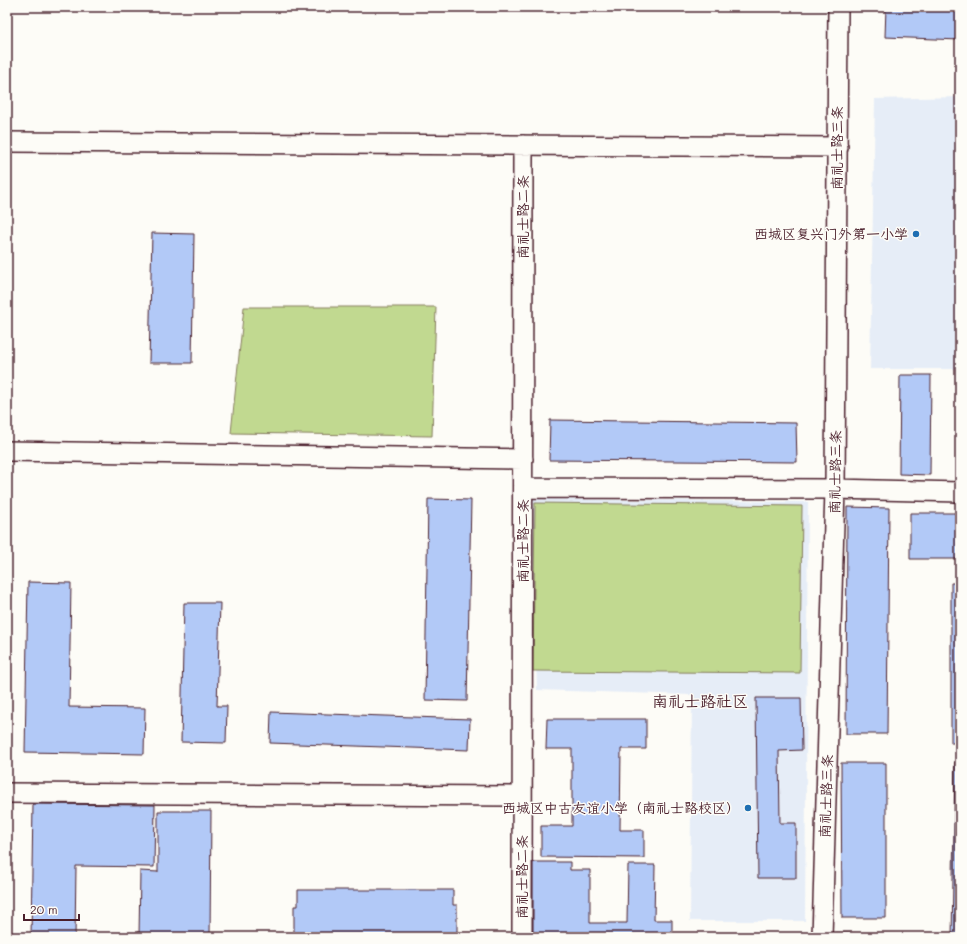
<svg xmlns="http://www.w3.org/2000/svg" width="967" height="944" font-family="Mali,'LXGW WenKai TC',sans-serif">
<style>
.built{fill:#e6edf7}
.green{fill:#c1d990;stroke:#867c5e}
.building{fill:#b2c9f7;stroke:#4a1f2b}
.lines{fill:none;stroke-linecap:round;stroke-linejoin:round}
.minor-casing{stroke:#4a1f2b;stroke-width:22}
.minor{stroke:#fdfcf7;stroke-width:19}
.poi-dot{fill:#1f6fb2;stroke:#fdfcf7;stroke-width:1.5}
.labels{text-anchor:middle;stroke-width:3;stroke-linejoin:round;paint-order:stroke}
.street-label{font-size:14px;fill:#4a1f2b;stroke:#fdfcf7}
.poi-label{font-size:14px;fill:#4a1f2b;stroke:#fdfcf7;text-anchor:end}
.quarter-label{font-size:16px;fill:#4a1f2b;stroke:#fdfcf7}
</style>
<rect width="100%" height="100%" fill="#fdfcf7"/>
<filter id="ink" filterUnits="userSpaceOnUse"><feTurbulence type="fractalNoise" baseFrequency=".025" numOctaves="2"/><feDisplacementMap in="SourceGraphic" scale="8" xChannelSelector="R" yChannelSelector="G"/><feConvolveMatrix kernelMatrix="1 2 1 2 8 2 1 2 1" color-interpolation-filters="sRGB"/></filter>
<g filter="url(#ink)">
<path class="built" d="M960,97v272h-90l5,-270z
M531,499l277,3 -3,419h-115l2,-226 -155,-5z"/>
<path class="green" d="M244,307h192l-4,129 -201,-3z
M535,503l267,3 -2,167 -267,-2z"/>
<path class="building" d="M886,7h74v33l-75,-3z
M152,233l42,1 -2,129h-43z
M900,375h31l-1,100 -31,-1z
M550,420l246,3 1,39 -248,-2z
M428,499l43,1 -4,201 -42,-1z
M847,507l42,1 -2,226h-41z
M910,513h50v46h-50z
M28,582l43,1 -2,124 76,1 -1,46 -119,-2z
M951,583h9v160h-9z
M184,603h36l-3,103h10l-1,37 -45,-1z
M756,698h45l1,52 -23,1 1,72h16v55h-38z
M271,712l199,7 -1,31 -199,-7z
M547,719h99v30h-25l-1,81h24v28l-103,-1v-31h31v-77h-26z
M955,762h5v175h-8z
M841,763h45v155h-44z
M33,804l122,1 -1,62 -78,-1 -1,71h-44z
M158,811h53l-1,126h-71l1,-66 18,1z
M533,862h37v8h20v53h37l1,-58h27l-1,55h18v17h-139z
M298,890h155v15h4v32h-163v-31h4z
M835,933l97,2v2h-97z"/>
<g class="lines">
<g class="minor-casing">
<path id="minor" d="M7,142l831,5
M7,451l516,8
M523,488l312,1 125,3
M7,793l515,3
M522,937l1,-792
M822,937l13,-448 3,-482"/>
</g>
<use href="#minor" class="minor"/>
</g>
</g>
<g class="poi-dot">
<circle cx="916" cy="234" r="4"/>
<circle cx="748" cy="808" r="4"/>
</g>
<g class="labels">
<g class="street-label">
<text transform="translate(837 148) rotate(-90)" y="5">南礼士路三条</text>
<text transform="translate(523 217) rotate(-90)" y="5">南礼士路二条</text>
<text transform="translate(835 472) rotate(-89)" y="5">南礼士路三条</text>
<text transform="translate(523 541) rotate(-90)" y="5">南礼士路二条</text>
<text transform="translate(826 796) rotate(-88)" y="5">南礼士路三条</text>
<text transform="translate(522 877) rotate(-90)" y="5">南礼士路二条</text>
</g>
<g class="poi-label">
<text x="908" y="239">西城区复兴门外第一小学</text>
<text x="740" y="813">西城区中古友谊小学（南礼士路校区）</text>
</g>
<g class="quarter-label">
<text x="700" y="707">南礼士路社区</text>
</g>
</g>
<rect width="967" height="944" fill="none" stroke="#fdfcf7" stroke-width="24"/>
<rect x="12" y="12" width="943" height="920" fill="none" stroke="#4a1f2b" stroke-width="1.5" filter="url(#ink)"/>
<path d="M24 914v6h55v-6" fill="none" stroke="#4a1f2b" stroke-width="2"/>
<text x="30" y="914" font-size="12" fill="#4a1f2b" stroke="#fdfcf7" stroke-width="3" paint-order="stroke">20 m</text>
</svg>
